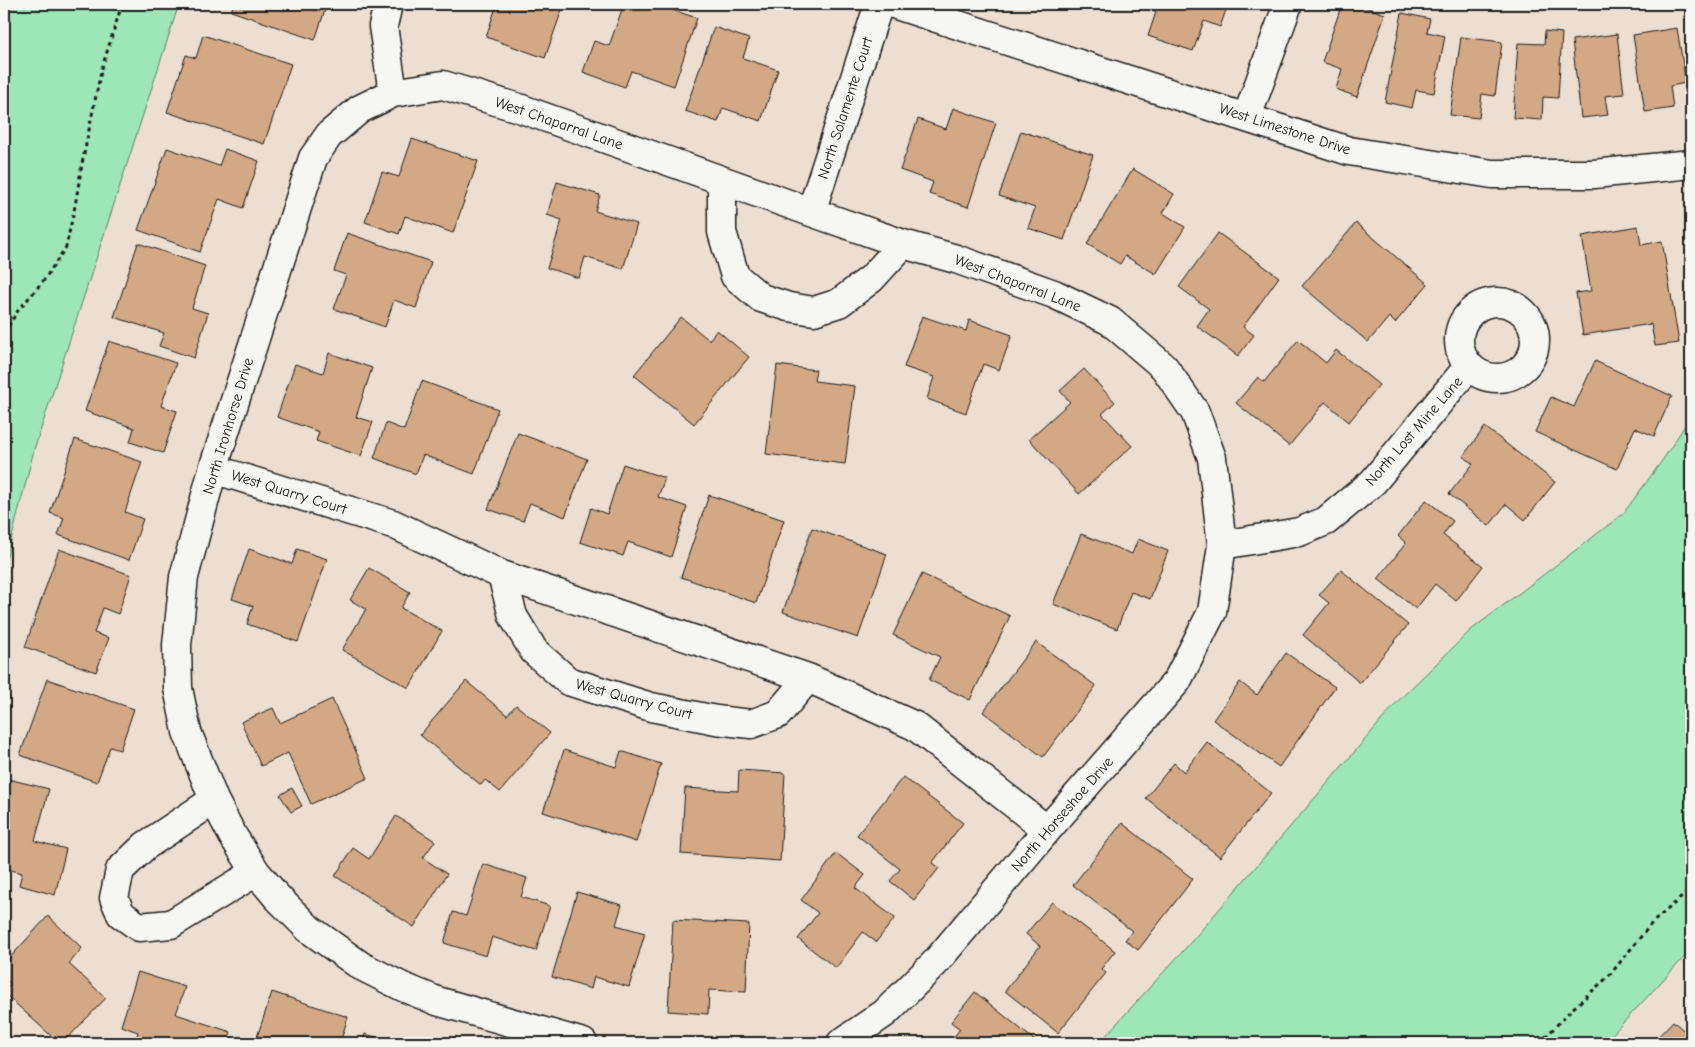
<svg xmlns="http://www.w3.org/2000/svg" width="1695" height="1047" font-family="'Comic Neue',sans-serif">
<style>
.green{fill:#9de7b6;stroke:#5c8269}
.building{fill:#d3a885;stroke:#1c1c1c}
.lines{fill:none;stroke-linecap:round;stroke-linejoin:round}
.street-casing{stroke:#1c1c1c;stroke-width:31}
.path{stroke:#1c1c1c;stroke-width:3;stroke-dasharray:4 4;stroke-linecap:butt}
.street{stroke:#f6f6f2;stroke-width:28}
.labels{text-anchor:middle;stroke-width:4.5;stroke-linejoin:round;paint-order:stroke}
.street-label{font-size:15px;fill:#1c1c1c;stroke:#f6f6f2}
</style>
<rect width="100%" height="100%" fill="#ecdfd1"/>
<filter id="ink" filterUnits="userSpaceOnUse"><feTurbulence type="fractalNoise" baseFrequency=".02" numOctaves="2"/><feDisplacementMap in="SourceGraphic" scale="10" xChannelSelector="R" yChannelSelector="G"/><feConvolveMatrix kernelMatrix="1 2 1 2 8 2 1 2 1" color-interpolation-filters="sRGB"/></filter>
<g filter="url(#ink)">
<path class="green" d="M4,4h175l-145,446 -30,118z
M1691,416v534l-83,89 -4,4h-505l93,-102 207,-241 72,-70 152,-116 41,-56z"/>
<path class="building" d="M234,4h93l-12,36 -84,-29z
M497,4h67l-19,54 -59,-21z
M624,4h30l43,14 -23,68 -43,-15 -6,16 -42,-15 11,-31 15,5z
M1148,4h80l-8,23 -16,-6 -11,30 -45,-15 8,-24 -10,-3z
M1342,4h14l29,10 -28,83 -21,-8 6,-20 -20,-7z
M1402,13l28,6 -3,13 18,4 -11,57 -18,-3 -4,18 -27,-6z
M714,27l35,12 -6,19 35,12 -17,51 -38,-13 -5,14 -33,-11z
M1677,28l9,55 -16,3 3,22 -28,4 -12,-77z
M1545,31l17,2 -4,65 -15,-1 -1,23 -29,-2 5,-75 26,1z
M1617,34l7,60 -19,2 3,19 -27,3 -9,-78z
M203,35l88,29 -27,80 -97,-32 19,-57 10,3z
M1461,37l41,5 -7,54 -13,-2 -3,24 -29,-3z
M953,108l43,15 -28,84 -39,-13 4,-12 -33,-12 18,-51 28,10z
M1021,131l72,24 -29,85 -36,-12 7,-20 -36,-12z
M412,139l66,22 -25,72 -48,-17 -6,18 -34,-12 17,-50 17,5z
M167,148l52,18 6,-17 34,12 -16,47 -24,-9 -19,53 -62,-22z
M1133,169l41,25 -11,19 22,14 -29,47 -31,-18 -5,8 -33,-20z
M557,182l43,13 -5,16 42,13 -14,45 -38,-12 -6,21 -32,-10 15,-48 -15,-5z
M1356,223l72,61 -33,39 -6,-6 -21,25 -66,-56z
M1638,226l3,19 21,-4 17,102 -24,3 -4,-22 -68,11 -7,-42 15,-2 -9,-55z
M347,233l84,29 -15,46 -22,-8 -9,27 -51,-18 12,-34 -12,-4z
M1218,233l61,44 -36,50 11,8 -16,21 -41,-30 12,-17 -30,-22z
M138,243l67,23 -13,42 16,5 -14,45 -35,-12 5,-13 -50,-16z
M922,316l44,15 3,-11 43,15 -13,35 -16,-6 -17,49 -39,-14 7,-22 -30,-10z
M681,317l28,23 8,-10 32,27 -55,67 -60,-49z
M1298,340l28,23 10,-13 43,35 -30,37 -24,-20 -36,44 -53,-43 22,-26 6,5z
M109,341l67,22 -15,43 16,5 -14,42 -33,-11 4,-14 -49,-17z
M329,353l43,15 -16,49 17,5 -12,34 -45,-15 3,-9 -42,-15 18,-53 28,9z
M1595,361l77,35 -18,40 -19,-8 -18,41 -82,-37 16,-35 23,10z
M777,365l39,5 -2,11 41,5 -10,78 -79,-10z
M1084,369l31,33 -13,12 30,32 -53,48 -50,-55 41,-37 -10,-11z
M422,381l76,28 -24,65 -51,-19 -7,19 -42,-16 12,-35 18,7z
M1485,427l70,55 -30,38 -19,-16 -17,22 -40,-32 24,-30 -10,-8z
M518,433l69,26 -22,58 -35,-14 -7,18 -35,-12z
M75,439l67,23 -17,50 18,7 -14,41 -71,-25 6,-17 -14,-5z
M623,464l42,14 -7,19 29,10 -16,50 -43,-15 -5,14 -43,-14 11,-34 16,6z
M709,495l75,25 -28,83 -75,-26z
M1426,500l27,21 -10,14 40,31 -27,35 -21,-17 -19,25 -38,-30 28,-36 -8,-7z
M812,528l75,26 -29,84 -75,-26z
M1081,534l51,20 6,-15 30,12 -18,48 -19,-7 -14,37 -64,-25z
M59,549l72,26 -13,39 -15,-6 -9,25 15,5 -13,34 -71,-25z
M249,549l43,15 5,-15 30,10 -29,83 -51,-18 6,-18 -21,-7z
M369,568l41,24 -9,16 41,23 -33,57 -67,-38 24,-41 -16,-9z
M1341,570l67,55 -48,58 -57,-48 26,-32 -10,-8z
M922,574l88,42 -40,84 -41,-20 11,-23 -47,-22z
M1036,642l60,44 -53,71 -60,-45z
M1286,653l49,34 -56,80 -66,-47 27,-38 17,13z
M47,679l87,30 -14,41 -10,-3 -13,35 -77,-27z
M466,681l41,34 9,-10 34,28 -50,59 -15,-12 -4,5 -61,-50z
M332,699l36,79 -57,26 -23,-51 -27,13 -20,-44 32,-14 7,15z
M1207,742l64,51 -51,64 -74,-59 28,-35 10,9z
M564,750l52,17 5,-16 40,13 -25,78 -93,-30z
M739,770l46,3 -5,88 -99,-7 4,-66 53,3z
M903,777l60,46 -31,40 7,5 -25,32 -24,-19 10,-12 -43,-34z
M4,778l45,11 -14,52 31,8 -11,46 -36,-10 3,-12 -18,-5z
M292,788l10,18 -11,6 -11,-17z
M396,816l39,25 -12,17 24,16 -33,53 -79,-51 18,-28 16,11z
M1122,823l71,56 -55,71 -13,-10 7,-9 -59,-46z
M836,853l29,22 -10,13 40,30 -19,24 -13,-10 -27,36 -38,-29 20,-26 -17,-13z
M483,864l44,14 -6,19 29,9 -14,45 -44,-14 -6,19 -42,-13 9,-31 13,4z
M577,892l45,13 -6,20 29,8 -16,54 -35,-10 -3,12 -39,-12z
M1052,902l63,49 -14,18 5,4 -48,60 -53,-42 35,-45 -14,-12z
M48,916l34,32 -13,16 37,34 -43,45h-4l-55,-50v-3l6,-6 -6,-7v-13z
M673,920l76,4 -3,68 -37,-2 -1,24 -40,-3z
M138,972l47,15 -9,27 55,18 -4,11h-92l3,-11 -17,-6z
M272,992l76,25 -8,26h-85z
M975,992l63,51h-89l11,-14 -9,-7z
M1673,1021l18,16v6h-39z
M365,1034l32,9h-35z"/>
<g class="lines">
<g class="street-casing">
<path id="street" d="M388,4l-5,22 10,67
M893,4l456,147 143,23h102l97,-10
M1247,117l41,-113
M722,181v51l13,44 26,22 28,9 25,4 25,-8 32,-24 32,-35
M811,212l68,-208
M1459 340a38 38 0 1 1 76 0a38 38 0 1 1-76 0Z
M213,469l180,55 109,51 306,103 107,48 132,104
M1222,545l77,-13 27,-11 47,-39 96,-116
M502,575l11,41 21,35 34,30 83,26 65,13 35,4 27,-10 30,-36
M214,800l-69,46 -25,24 -6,28 7,16 18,13 32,-3 85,-52
M583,1043l-146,-42 -34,-14 -42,-21 -52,-37 -32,-32 -21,-25 -23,-36 -19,-36 -27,-68 -9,-44 -1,-43 7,-68 29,-108 100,-311 16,-23 31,-26 33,-16 50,-8 76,23 292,104 92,32 53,15 98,35 56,27 54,46 31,45 17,46 10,87 -10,67 -35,69 -130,149 -112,133 -50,50 -44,30"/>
</g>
<path class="path" d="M4,333l13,-21 27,-32 22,-33 9,-41 7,-42 19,-93 21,-67
M1540,1043l31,-33 37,-33 44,-54 39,-34"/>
<use href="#street" class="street"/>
</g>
</g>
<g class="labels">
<g class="street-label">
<text transform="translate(845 108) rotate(-72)" y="5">North Solamente Court</text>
<text transform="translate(559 123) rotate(19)" y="5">West Chaparral Lane</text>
<text transform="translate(1285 129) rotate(18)" y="5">West Limestone Drive</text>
<text transform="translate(1018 283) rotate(21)" y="5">West Chaparral Lane</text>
<text transform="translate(228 426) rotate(-73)" y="5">North Ironhorse Drive</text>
<text transform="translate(1414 431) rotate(-49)" y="5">North Lost Mine Lane</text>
<text transform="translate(289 492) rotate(17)" y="5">West Quarry Court</text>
<text transform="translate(634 699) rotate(15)" y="5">West Quarry Court</text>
<text transform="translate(1062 814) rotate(-49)" y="5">North Horseshoe Drive</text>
</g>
</g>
<rect width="1695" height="1047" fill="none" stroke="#f6f6f2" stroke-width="20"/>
<rect x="10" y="10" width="1675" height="1027" fill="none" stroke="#1c1c1c" stroke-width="2" filter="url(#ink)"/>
</svg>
